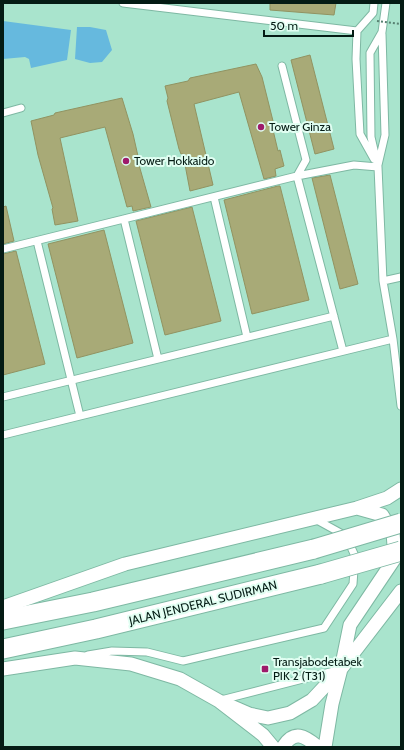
<svg xmlns="http://www.w3.org/2000/svg" width="404" height="750" font-family="Cabin,sans-serif">
<style>
.water{fill:#66b9de}
.building{fill:#a8aa77;stroke:#919361}
.lines{fill:none;stroke-linecap:round;stroke-linejoin:round}
.service-casing{stroke:#7eb8a3;stroke-width:9}
.minor-casing{stroke:#7eb8a3;stroke-width:15}
.secondary-casing{stroke:#7eb8a3;stroke-width:21}
.service{stroke:#fff;stroke-width:7}
.minor{stroke:#fff;stroke-width:13}
.secondary{stroke:#fff;stroke-width:19}
.secondary-bridge-casing{stroke:#7eb8a3;stroke-width:21;stroke-linecap:butt}
.path-bridge{stroke:#588172;stroke-width:2;stroke-dasharray:2 2;stroke-linecap:butt}
.secondary-bridge{stroke:#fff;stroke-width:19}
.poi-dot{fill:#9e1a6b;stroke:#e1fef2;stroke-width:1.5}
.labels{text-anchor:middle;stroke-width:4;stroke-linejoin:round;paint-order:stroke}
.poi-label{font-size:12px;fill:#041b14;stroke:#e1fef2;text-anchor:start}
.street-label{font-size:12px;fill:#041b14;stroke:#e1fef2}
</style>
<rect width="100%" height="100%" fill="#a9e4cd"/>
<path class="water" d="M3,21l68,9 -4,30 -36,8 -2,-9 -4,-2 -22,2z
M77,27h13l16,3 6,20 -10,12 -12,1 -15,-4z"/>
<path class="building" d="M270,3h66l-2,12 -64,-5z
M310,55l24,94 -19,5 -24,-94z
M256,64l6,13 12,48 1,5h-2l5,21 2,-1 4,16 -9,3 1,7 -12,3 -25,-87 -45,12 19,81 -23,6 -7,-37h-2l-2,-5 -12,-48 1,-3 -3,-12 23,-5 2,-3z
M122,98l11,36 7,31h-1l12,42 -18,4 -1,-5 -5,1 -22,-80 -45,11 18,83 -23,4 -3,-16 1,-1 -15,-53 -7,-34 23,-6 1,-2z
M330,175l28,109 -18,5 -28,-111z
M278,186h2l29,114 -57,14 -28,-114z
M6,206l8,35 -11,3v-37z
M192,207l29,114 -56,14 -29,-114z
M104,230l29,113 -56,15 -29,-114z
M16,251l29,113 -42,11v-121z"/>
<g class="lines">
<g class="service-casing">
<path id="service" d="M123,3l234,28
M386,3l-4,29 -12,21 1,84 7,30 5,114 10,58 8,67
M282,66l24,94 -9,16 46,175
M3,113l18,-5
M374,159l-14,-25 -4,-75 1,-28 16,-18 1,-10
M378,165l7,-30 -3,-101
M214,197l33,140
M124,219l34,140
M37,241l43,175
M3,249l294,-73 57,-11 24,2
M383,281l18,-4
M3,397l331,-81
M3,435l390,-96
M88,655l24,-4 35,1 36,9 141,-33 29,-44 2,-28 -9,-20 -31,-17
M221,700l117,-30"/>
</g>
<g class="minor-casing">
<path id="minor" d="M3,607l122,-43 232,-56 30,-10 14,-9
M3,669l72,-11 56,6 49,15 39,22 44,34 10,12
M219,701l30,13 19,4 22,-5 22,-13 29,-31 9,-44 45,-67 -2,-25 -11,-18 -25,-7
M283,747c11,-18 22,-11 35,0
M325,747l7,-43 9,-35 60,-78"/>
</g>
<g class="secondary-casing">
<path id="secondary" d="M3,620l90,-18 221,-53
M3,649l93,-20 225,-55"/>
</g>
<use href="#service" class="service"/>
<use href="#minor" class="minor"/>
<use href="#secondary" class="secondary"/>
<g class="secondary-bridge-casing">
<path id="secondary-bridge" d="M314,549l87,-26
M321,574l80,-23"/>
</g>
<path class="path-bridge" d="M377,21l24,3"/>
<use href="#secondary-bridge" class="secondary-bridge"/>
</g>
<g class="poi-dot">
<circle cx="261" cy="127" r="4"/>
<circle cx="126" cy="161" r="4"/>
<rect x="261" y="665" width="8" height="8" rx="2"/>
</g>
<g class="labels">
<g class="poi-label">
<text x="269" y="131">Tower Ginza</text>
<text x="134" y="165">Tower Hokkaido</text>
<text x="273" y="666">Transjabodetabek<tspan x="273" dy="14">PIK 2 (T31)</tspan></text>
</g>
<g class="street-label">
<text transform="translate(203 603) rotate(-14)" y="4">JALAN JENDERAL SUDIRMAN</text>
</g>
</g>
<rect width="404" height="750" fill="none" stroke="#041b14" stroke-width="8"/>
<path d="M264 30v6h89v-6" fill="none" stroke="#041b14" stroke-width="2"/>
<text x="270" y="30" font-size="12" fill="#041b14" stroke="#e1fef2" stroke-width="3" paint-order="stroke">50 m</text>
</svg>
